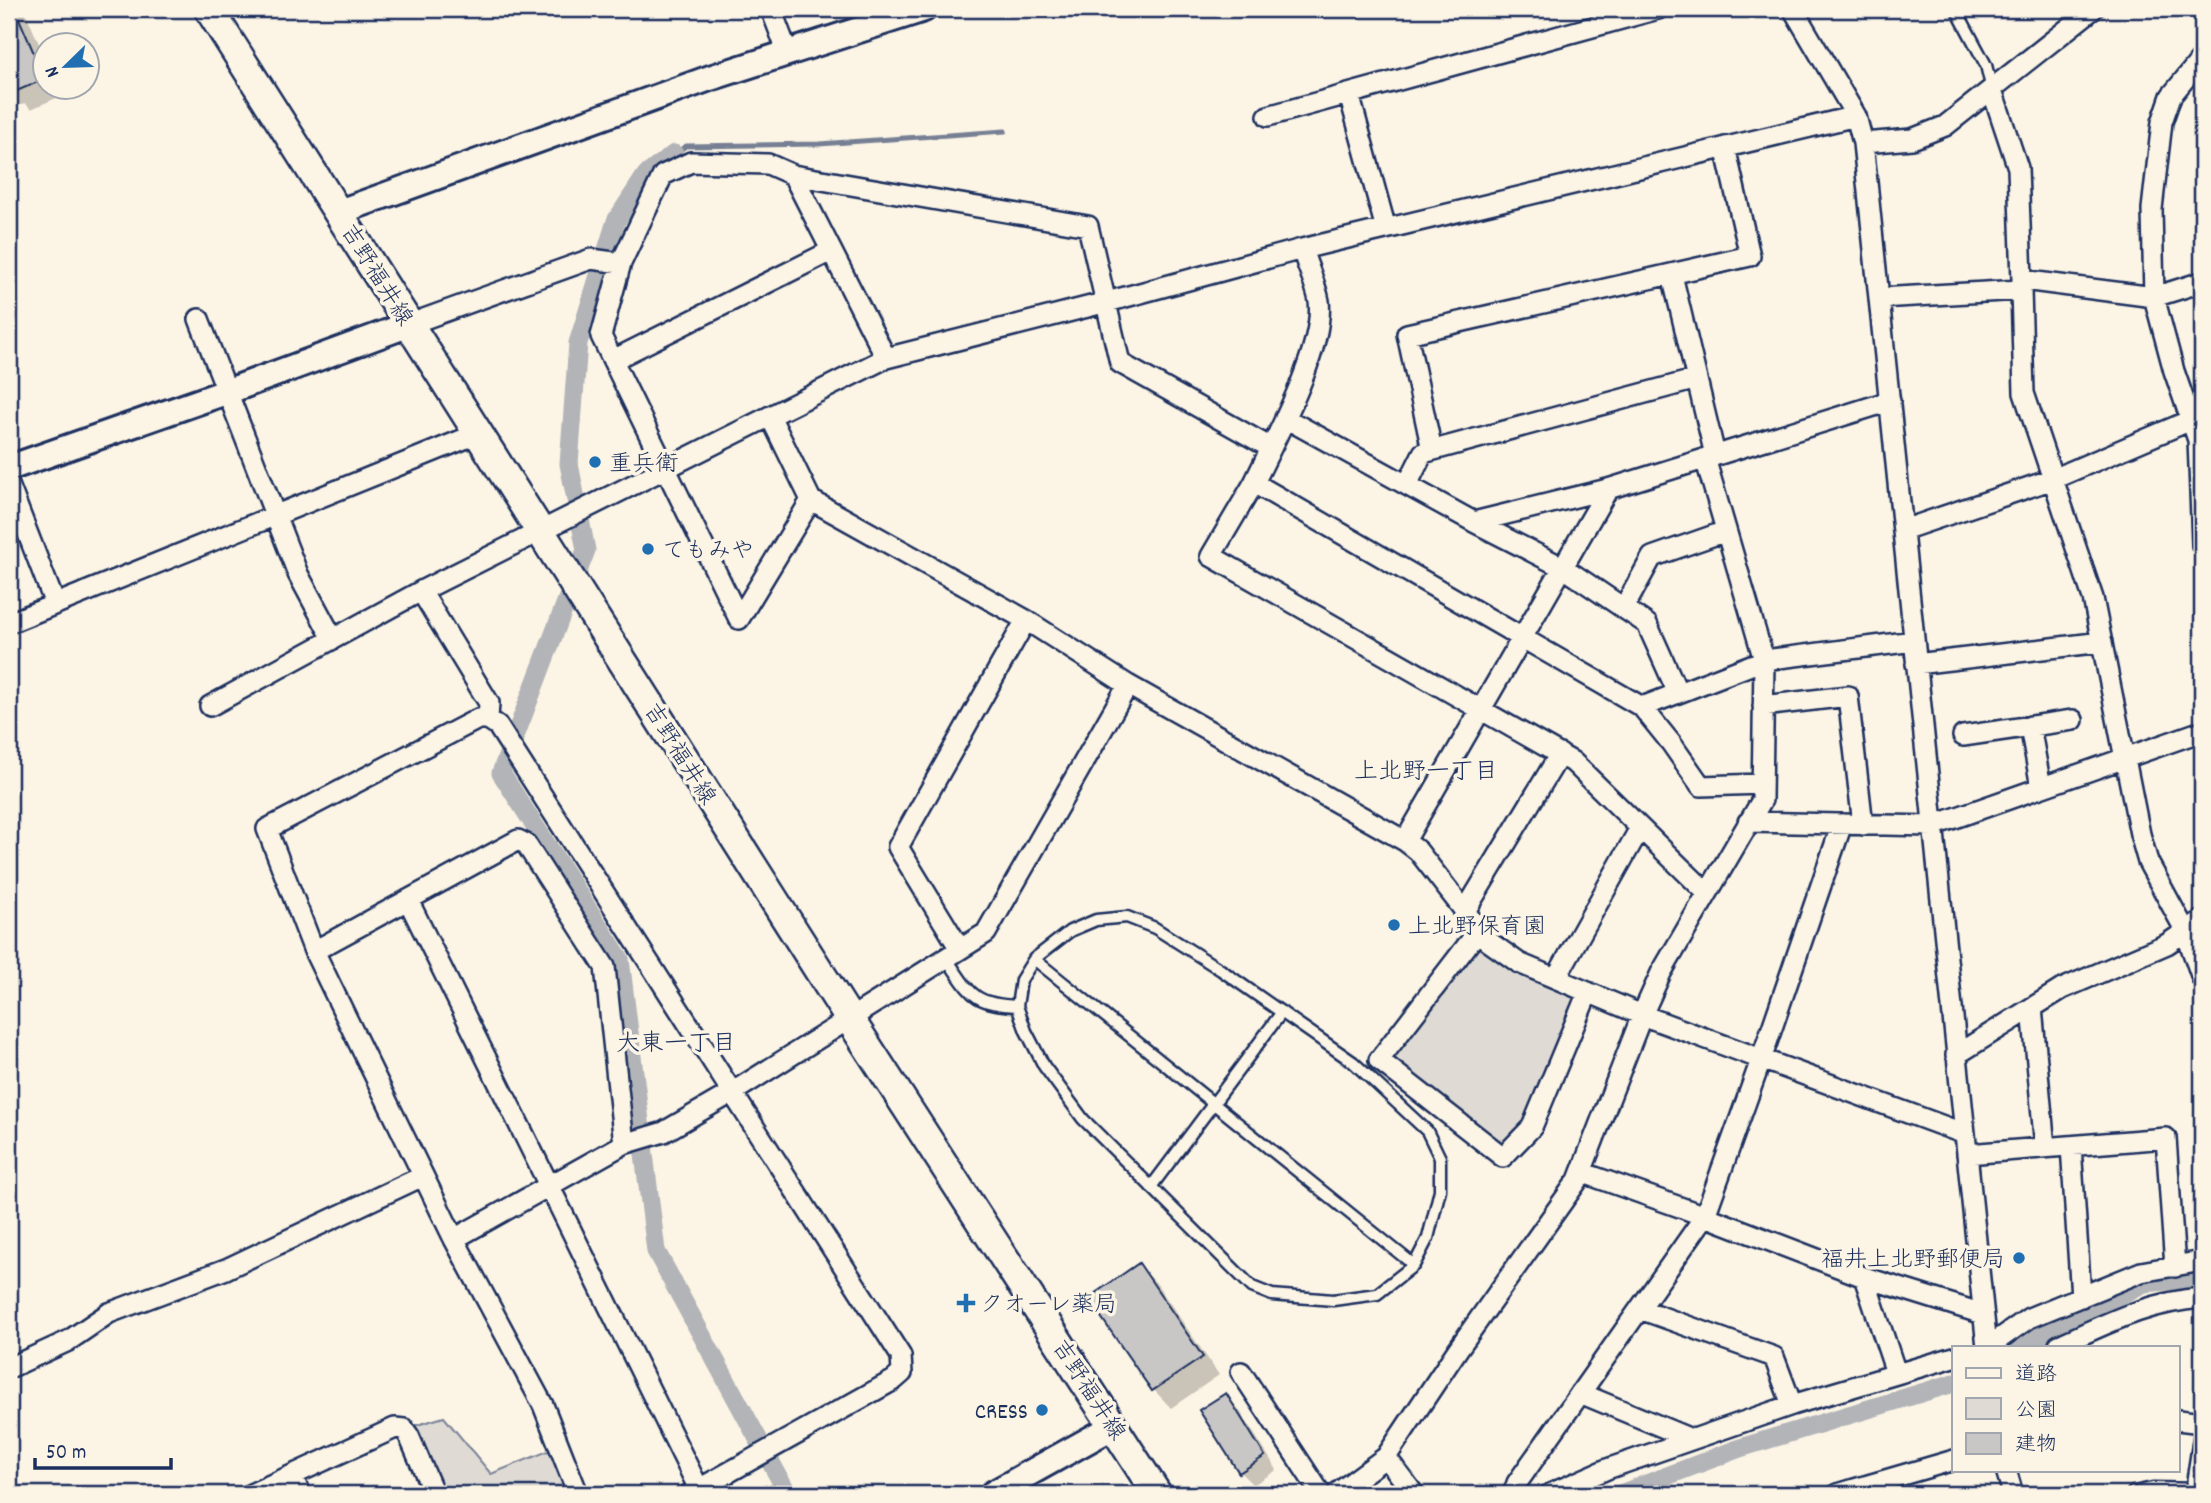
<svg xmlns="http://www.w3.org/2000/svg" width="2211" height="1503" font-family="Dekko,'Klee One',sans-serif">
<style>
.green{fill:#dfdbd4;stroke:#7d8599;stroke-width:2}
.shadow{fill:#0003}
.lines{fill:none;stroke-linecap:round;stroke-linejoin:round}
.stream{stroke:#767f94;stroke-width:5}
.canal{stroke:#b2b4b8;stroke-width:19}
.building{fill:#c8c7c6;stroke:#1b2f5e;stroke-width:2}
.service-casing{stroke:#1b2f5e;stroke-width:15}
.pedestrian-casing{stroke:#1b2f5e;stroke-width:19}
.minor-casing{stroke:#1b2f5e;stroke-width:24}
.tertiary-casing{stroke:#1b2f5e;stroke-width:30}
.secondary-casing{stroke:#1b2f5e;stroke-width:33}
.service{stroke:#fcf5e5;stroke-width:10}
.pedestrian{stroke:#fcf5e5;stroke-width:14}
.minor{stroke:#fcf5e5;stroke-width:19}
.tertiary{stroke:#fcf5e5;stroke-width:24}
.secondary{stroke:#fcf5e5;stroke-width:28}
.poi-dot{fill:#1f6fb2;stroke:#fcf5e5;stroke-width:2.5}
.labels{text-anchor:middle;stroke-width:7;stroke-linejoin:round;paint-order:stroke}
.street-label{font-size:23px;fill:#1b2f5e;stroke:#fcf5e5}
.poi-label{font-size:23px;fill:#1b2f5e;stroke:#fcf5e5;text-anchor:start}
.neighbourhood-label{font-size:24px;fill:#1b2f5e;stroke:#fcf5e5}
</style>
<rect width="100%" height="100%" fill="#fcf5e5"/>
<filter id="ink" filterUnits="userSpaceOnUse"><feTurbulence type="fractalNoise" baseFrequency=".0143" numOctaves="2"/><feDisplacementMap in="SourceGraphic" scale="14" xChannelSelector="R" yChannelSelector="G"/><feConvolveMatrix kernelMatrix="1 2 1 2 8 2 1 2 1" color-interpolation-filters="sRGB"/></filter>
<g filter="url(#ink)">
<path class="green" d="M1479,930l109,62 -52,126 -33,39 -120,-103z
M444,1417l47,57 62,-25 22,45h-142l-29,-65z"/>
<path class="shadow" d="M9,9h15l22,51v28h11l4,8 -30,13 -6,-6 -16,7z
M1139,1265l17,18 63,92 -48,33 -17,-18 -63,-92z
M1226,1395l12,13 39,62 -24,15 -13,-13z"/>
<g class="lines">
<path class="stream" d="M674,154l12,-8 133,-2 186,-13"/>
<path class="canal" d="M674,154l-28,21 -30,46 -38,122 -9,121 17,86 -85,223 119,186 36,292 132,243
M2018,1347l126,-64 58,-5
M1620,1494l120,-46 214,-65"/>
</g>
<path class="building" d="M9,9h6l30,70 -33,14v-9l-3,1z
M1139,1263l64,94 -51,34 -64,-93z
M1226,1393l39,63 -26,17 -40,-63z"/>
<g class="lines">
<g class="service-casing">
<path id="service" d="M1956,9l30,56 6,25
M1127,917l28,11 66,42 132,92 74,69 13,27v32l-12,48 -14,27 -37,29 -44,6 -61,-5 -20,-8 -169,-168 -39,-53 -18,-35 -9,-25 4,-26 13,-21 36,-28 26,-11z
M946,958c25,35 25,46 71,48
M1034,959l380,306
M1151,1187l131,-175"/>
</g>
<g class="pedestrian-casing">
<path id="pedestrian" d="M2193,1490l9,-59
M2134,1494l19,-4 49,1"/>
</g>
<g class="minor-casing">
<path id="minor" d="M771,9l16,42
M1793,9l63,107 7,27 124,1204
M2202,58l-31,38 -9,26 -10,87 2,88 20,74 24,69 4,105
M1992,90l26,78 4,112
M1349,94l37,135
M1268,116l390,-107
M1863,143l49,-4 33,-13 148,-117
M793,175l93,183
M1302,249c5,17 14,35 17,52 6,47 -44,138 -65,182l388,224 122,-47 150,-19
M1672,275l43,180
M2202,282l-48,15 -132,-17 -1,10 3,103 69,205 47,236 8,28 37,68 17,48
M1879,298l142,-8
M199,319l99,255 35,65
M410,324l181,-65 30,4
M613,360l218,-109
M770,416l41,84 215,120 102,65 277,156 13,10 70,90 31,22 123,52 323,119
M1285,418l189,104 90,46 83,56 31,69
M1432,450l-25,-116 343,-78 -25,-109
M1254,483l-43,73 362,206 134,131
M9,485l46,119
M1407,485l16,-32 274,-74
M811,500l-72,119 -138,-283 20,-73 42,-88 28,-13 77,2 25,11 295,51 32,137 151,85
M1474,522l134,-33 282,-88
M1903,530l150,-51 138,-59
M421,591l68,112 -1,16
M1624,608l28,-51 74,-26
M9,623l470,-190
M1916,664l186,-22
M210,706l211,-115 465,-233 221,-56 195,-53 554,-133
M1763,706l85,-10 15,129
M1642,707l29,36 30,43 61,-2
M2030,726l11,61
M1963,736l110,-16
M1748,822l184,4 270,-95
M1405,841l203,-352
M408,900l291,589
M1464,913l96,-159
M1479,930l-100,130 124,97 29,-30 56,-135
M960,949l-62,-102 128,-227
M314,951l204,-111 8,4 79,123 19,177
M1556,978l84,-150
M2032,1008l13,140
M1956,1055l106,-66 105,-45 35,-24
M2071,1146l10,151
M1967,1154l199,-16 9,129
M1581,1172l124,44 159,61 32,96
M454,1239l170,-95 40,-12 69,-40 253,-159 142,-248
M1864,1277l119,37
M1640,1309l134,48 18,48
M1988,1347l41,-29 112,-46 61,-11
M2059,1347v-2c49,-22 89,-43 143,-47
M9,1368l59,-27 41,-28 117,-44 197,-93
M1241,1372l80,122
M1580,1393l111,46
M2178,1420l24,3
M1386,1457l28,37
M2006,1470l7,24
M292,1475l8,19
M251,1494l144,-66 9,1 5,7 25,58
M578,1494l-35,-89 -89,-166 -140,-288 -47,-122 211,-110h10l9,6 404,631 1,17 -8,7 -204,114
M1336,1494l50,-37 72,-108 120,-169 64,-165 19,-42 101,-173 2,-140 -59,-202
M1513,1494l4,-11 188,-267 56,-156 81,-236
M1550,1494l57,-25 185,-64 162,-48
M1837,1494l117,-34"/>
</g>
<g class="tertiary-casing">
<path id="tertiary" d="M339,212l371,-134 214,-69
M9,468l217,-76 184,-68
M992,1494l122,-68"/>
</g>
<g class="secondary-casing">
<path id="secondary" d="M209,9l640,1009 308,476"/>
</g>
<use href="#service" class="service"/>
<use href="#pedestrian" class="pedestrian"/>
<use href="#minor" class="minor"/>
<use href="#tertiary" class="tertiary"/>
<use href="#secondary" class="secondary"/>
</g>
</g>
<g class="poi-dot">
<circle cx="595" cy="462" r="7"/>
<circle cx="648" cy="549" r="7"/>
<circle cx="1394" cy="925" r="7"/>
<circle cx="2019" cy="1258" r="7"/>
<path d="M962.5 1292.5h7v7h7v7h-7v7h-7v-7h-7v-7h7z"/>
<circle cx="1042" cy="1410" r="7"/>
</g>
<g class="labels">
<g class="street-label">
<text transform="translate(378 274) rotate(58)" y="8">吉野福井線</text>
<text transform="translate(681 753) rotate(58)" y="8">吉野福井線</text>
<text transform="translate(1090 1389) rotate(57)" y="8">吉野福井線</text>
</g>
<g class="poi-label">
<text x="609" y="470">重兵衛</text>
<text x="662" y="557">てもみや</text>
<text x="1408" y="933">上北野保育園</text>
<text x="2005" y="1266" text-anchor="end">福井上北野郵便局</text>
<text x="980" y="1311">クオーレ薬局</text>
<text x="1028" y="1418" text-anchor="end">CRESS</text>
</g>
<g class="neighbourhood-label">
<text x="1426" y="778">上北野一丁目</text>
<text x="676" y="1050">大東一丁目</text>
</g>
</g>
<rect width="2211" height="1503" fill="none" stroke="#fcf5e5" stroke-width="35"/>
<rect x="18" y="18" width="2176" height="1468" fill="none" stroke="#1b2f5e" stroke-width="2.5" filter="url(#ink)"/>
<rect x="1952" y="1346" width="228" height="126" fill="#fcf5e5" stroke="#a2a6af" stroke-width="2"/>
<rect x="1966" y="1368" width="35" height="10" fill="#fcf5e5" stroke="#a2a6af" stroke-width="2"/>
<text x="2015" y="1380" font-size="21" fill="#1b2f5e">道路</text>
<rect x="1966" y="1398" width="35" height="21" fill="#dfdbd4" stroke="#a2a6af" stroke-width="2"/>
<text x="2015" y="1416" font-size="21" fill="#1b2f5e">公園</text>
<rect x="1966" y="1433" width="35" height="21" fill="#c8c7c6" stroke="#a2a6af" stroke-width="2"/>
<text x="2015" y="1450" font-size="21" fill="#1b2f5e">建物</text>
<g transform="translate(66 66) rotate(247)"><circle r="33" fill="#fcf5e5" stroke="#a2a6af" stroke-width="2"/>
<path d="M0-5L12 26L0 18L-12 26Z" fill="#1f6fb2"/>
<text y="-10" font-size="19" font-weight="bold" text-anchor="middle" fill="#1b2f5e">N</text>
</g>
<path d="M35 1458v10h136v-10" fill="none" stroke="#1b2f5e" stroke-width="3.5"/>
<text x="46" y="1458" font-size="21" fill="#1b2f5e" stroke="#fcf5e5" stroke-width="5" paint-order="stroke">50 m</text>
</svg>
